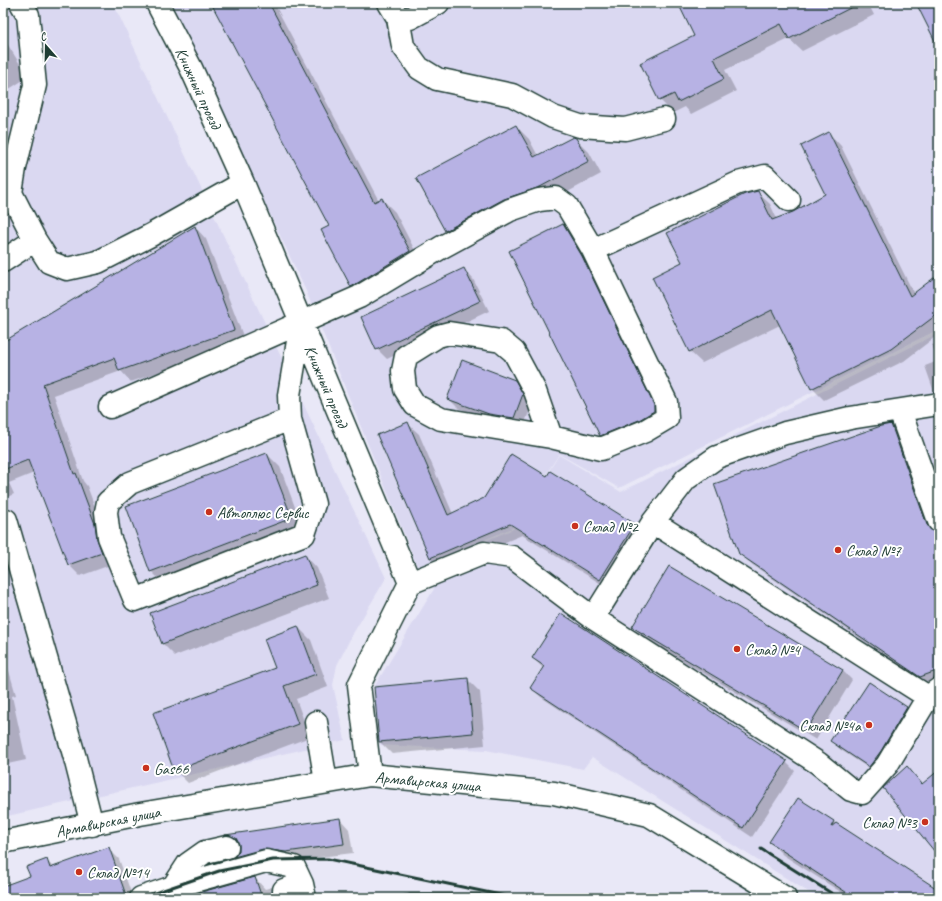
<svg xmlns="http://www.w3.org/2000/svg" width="942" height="901" font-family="Caveat,sans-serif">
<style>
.built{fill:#dad8f1}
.shadow{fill:#0003;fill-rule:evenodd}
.building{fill:#b7b2e4;stroke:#1f3d34}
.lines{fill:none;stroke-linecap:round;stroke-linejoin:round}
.minor-casing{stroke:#1f3d34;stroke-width:25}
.major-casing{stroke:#1f3d34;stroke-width:25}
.minor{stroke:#fff;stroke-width:22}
.major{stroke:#fff;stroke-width:22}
.rail{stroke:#1f3d34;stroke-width:3}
.poi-dot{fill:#c8321e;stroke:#fff;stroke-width:1.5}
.labels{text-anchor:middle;stroke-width:4;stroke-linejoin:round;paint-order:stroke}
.street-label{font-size:16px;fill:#1f3d34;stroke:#fff}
.poi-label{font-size:16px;fill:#1f3d34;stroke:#fff;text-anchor:start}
</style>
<rect width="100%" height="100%" fill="#e9e8f7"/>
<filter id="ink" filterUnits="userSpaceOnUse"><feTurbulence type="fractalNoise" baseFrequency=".025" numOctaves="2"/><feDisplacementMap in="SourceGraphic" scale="8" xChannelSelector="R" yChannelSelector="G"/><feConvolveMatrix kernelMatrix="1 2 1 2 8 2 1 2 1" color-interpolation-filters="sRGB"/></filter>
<g filter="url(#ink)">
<path class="built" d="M3,3h110l273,575 -35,59 -14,28 -4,20 12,55 -342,77z
M171,3h768v326l-320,159 -60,-34 -47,74 -94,40 -112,-277z
M939,333v565h-121l-226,-141 -9,12 -97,-19 -106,-5 -6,-58 60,-98 -15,-20 94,-40 46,-74 62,37z"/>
<path class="shadow" d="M213,3h61l105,198 3,-2 13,13 27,52 -57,35 -13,-13 -22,-60z
M679,3h189l6,12 -72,36 -13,-12 -64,31 11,21 -45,23 -6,-7 -12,6 -13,-13 36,-64z
M3,37l25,40 -25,16z
M516,126l13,13 9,17 38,-17 13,13 12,22 -48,26 -95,43 -13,-12z
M829,133l12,13 73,148 25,-19v59l-35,27 -80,39 -12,-12 -32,-63 -78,38 -13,-12 -6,-88 74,-71 13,12 7,15 49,-25z
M563,226l13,12 90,186 -54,24 -13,-13 -89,-183z
M195,227l11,12 39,102 -114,41 -10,-11 -67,24 29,86 4,5 19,50 7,28 -33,12 -11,-11 -35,-92 -25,10 5,11 -11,5v-156z
M464,269l9,10 16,32 -102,48 -10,-10z
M939,343v54l-5,-5 -9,-26 13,-5 -6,-16z
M514,381l10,9 8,15 -9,22 -23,-4 -42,-15 -10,-10z
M939,418v18l-5,-16z
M407,423l12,11 34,80 95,-36 86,46 11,12 -34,54 -89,-55 -80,34 -12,-11 -52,-123z
M891,425l10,10 35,101 3,2v145l-9,3 -180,-123 -10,-10z
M267,454l13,13 24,64 -140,53 -13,-13z
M305,555l12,13 12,30 -154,58 -12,-12z
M298,627l13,13 17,47 -32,12 14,38 -122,46 -13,-13 101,-102z
M633,627l209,43 10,10 -36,60 -173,-103z
M3,650l13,45 -4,1 14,64 -23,5z
M533,658l253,104 9,9 -43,66 -211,-140 -10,-9 13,-19z
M467,679l13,13 5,53 -93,9 -12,-12z
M869,684l38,24 9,10 -37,57 -38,-25 -10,-9z
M798,799l141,92v7h-89l-67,-43 -13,-13z
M340,819l9,10 4,24 -108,13 -9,-9 4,-6v-6l-13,-10zM268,847v2l-20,5v-2z
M108,848l11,11 14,39h-130v-11l28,-11 16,-15 7,7z
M255,878l10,11 7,-2 11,11h-99z"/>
<path class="building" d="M211,3h58l105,199 8,-4 28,53 -59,36 -30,-57 8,-4z
M678,3h182l-71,36 -8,-15 -67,34 10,21 -46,23 -4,-8 -15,7 -19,-38 54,-27z
M916,3h23v46z
M516,125l18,32 39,-20 3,1 13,23 -49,26 -36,12 -59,32 -29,-53z
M829,132l81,164 29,-22v39l-48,36 -80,40 -39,-79 -83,42 -37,-75 30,-15 -15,-29 78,-39 13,-3 14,29 21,-8 32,-18 -24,-48z
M563,224l19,32 72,149v6l-15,9 -39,16 -91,-185z
M195,226l39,104 -115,41 -5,-13 -71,26 31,90 2,-1 19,51 2,15 5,14 -34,12 -40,-105 -25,10v-128z
M464,268l16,33 -104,49 -15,-33z
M462,360l53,20 8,14 -9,24 -25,-4 -42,-15z
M408,422l40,93 36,-17 27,-44 36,22 3,-5 85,53 -35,56 -90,-56 -80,34 -53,-123z
M891,424l36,101 7,7 5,14v124l-19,7 -181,-123 -25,-70 167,-58z
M267,453l25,65 -142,54 -24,-66z
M305,554l12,31 -155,59 -12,-31z
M669,566l174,104 -37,61 -174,-104z
M561,613l226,148 -44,67 -213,-140 14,-22 -12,-8z
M298,626l18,48 -32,12 14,38 -124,47 -21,-58 122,-45 -11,-29z
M468,678l5,55 -94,9 -5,-55z
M869,682l38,25 -26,44 -12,16 -39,-26z
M907,766l15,18 17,-14v87l-56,-69z
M798,798l36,23 -3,6 5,-4 103,67v8h-84l-86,-56z
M340,818l4,26 -58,8 -23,-3 -29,8 5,-6v-7l-3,-6 -11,-3z
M109,847l18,51h-124v-12l27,-10 -4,-9 21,-8 3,9z
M255,877l7,21h-78v-1z"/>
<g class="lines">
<g class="minor-casing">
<path id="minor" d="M157,3l34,65 52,115 167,400 -51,102 11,90
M389,3l9,15h12l28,-15
M398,18l5,28 16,22 18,11 75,16 41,22 27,9 45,3 39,-10
M3,198l8,-5 4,-25 20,-83 -7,-70 -7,-12
M35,240l14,22 18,7 31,-7 53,-27 92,-52
M593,250l145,-67 27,-7 24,24
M3,261l32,-21 -24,-47
M110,407l249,-110 83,-50 68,-37 29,-10 17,-2 11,8 26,44 73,152 1,16 -22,13 -44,18 -50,-12 -110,-18 -26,-14 -10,-16 -2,-18 3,-15 32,-20 11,-3 52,8 13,11 21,39 16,46
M900,411l39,110
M290,419l-160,64 -22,19 -2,10 3,25 26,63 169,-66 10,-30 -24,-85 -1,-24 12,-72
M6,520l69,238 17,67
M653,522l275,175
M410,583l74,-30 28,4 81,61 225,145 33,27 11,3 25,-28 41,-68 11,-8
M593,618l60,-96 33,-43 31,-22 68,-24 65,-15 89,-14
M316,722l10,60
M173,887l15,-23 17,-12 22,-5
M284,890l18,-6
M141,898l32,-11 93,-26 28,6 8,17 3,14"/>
</g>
<g class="major-casing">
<path id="major" d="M3,842l137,-28 230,-39 184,18 95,22 136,83"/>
</g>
<use href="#minor" class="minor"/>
<use href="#major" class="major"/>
<path class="rail" d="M761,849l78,49
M140,898l79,-27 54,-11 55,-1 187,39
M396,898l14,-3h70"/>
</g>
</g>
<g class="poi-dot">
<circle cx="209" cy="512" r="4"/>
<circle cx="575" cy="526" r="4"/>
<circle cx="838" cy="550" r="4"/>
<circle cx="737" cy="649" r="4"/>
<circle cx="869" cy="725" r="4"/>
<circle cx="146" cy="768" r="4"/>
<circle cx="925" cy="822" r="4"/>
<circle cx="79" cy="872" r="4"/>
</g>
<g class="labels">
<g class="street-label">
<text transform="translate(199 88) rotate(65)" y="6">Книжный проезд</text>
<text transform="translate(327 386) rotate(67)" y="6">Книжный проезд</text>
<text transform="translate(428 781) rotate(5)" y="6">Армавирская улица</text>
<text transform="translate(108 821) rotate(-11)" y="6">Армавирская улица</text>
</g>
<g class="poi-label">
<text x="217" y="518">Автоплюс Сервис</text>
<text x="583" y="532">Склад №2</text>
<text x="846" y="556">Склад №7</text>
<text x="745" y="655">Склад №4</text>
<text x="861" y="731" text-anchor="end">Склад №4а</text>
<text x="154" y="774">Gas66</text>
<text x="917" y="828" text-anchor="end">Склад №3</text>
<text x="87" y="878">Склад №14</text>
</g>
</g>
<rect width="942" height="901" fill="none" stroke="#fff" stroke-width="16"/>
<rect x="8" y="8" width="926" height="885" fill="none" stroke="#1f3d34" stroke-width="1.5" filter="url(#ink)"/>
<g transform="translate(46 46) rotate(340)" stroke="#ffffff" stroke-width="3" paint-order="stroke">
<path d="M0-3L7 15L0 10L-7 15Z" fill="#1f3d34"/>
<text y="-6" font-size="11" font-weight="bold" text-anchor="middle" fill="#1f3d34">С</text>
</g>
</svg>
